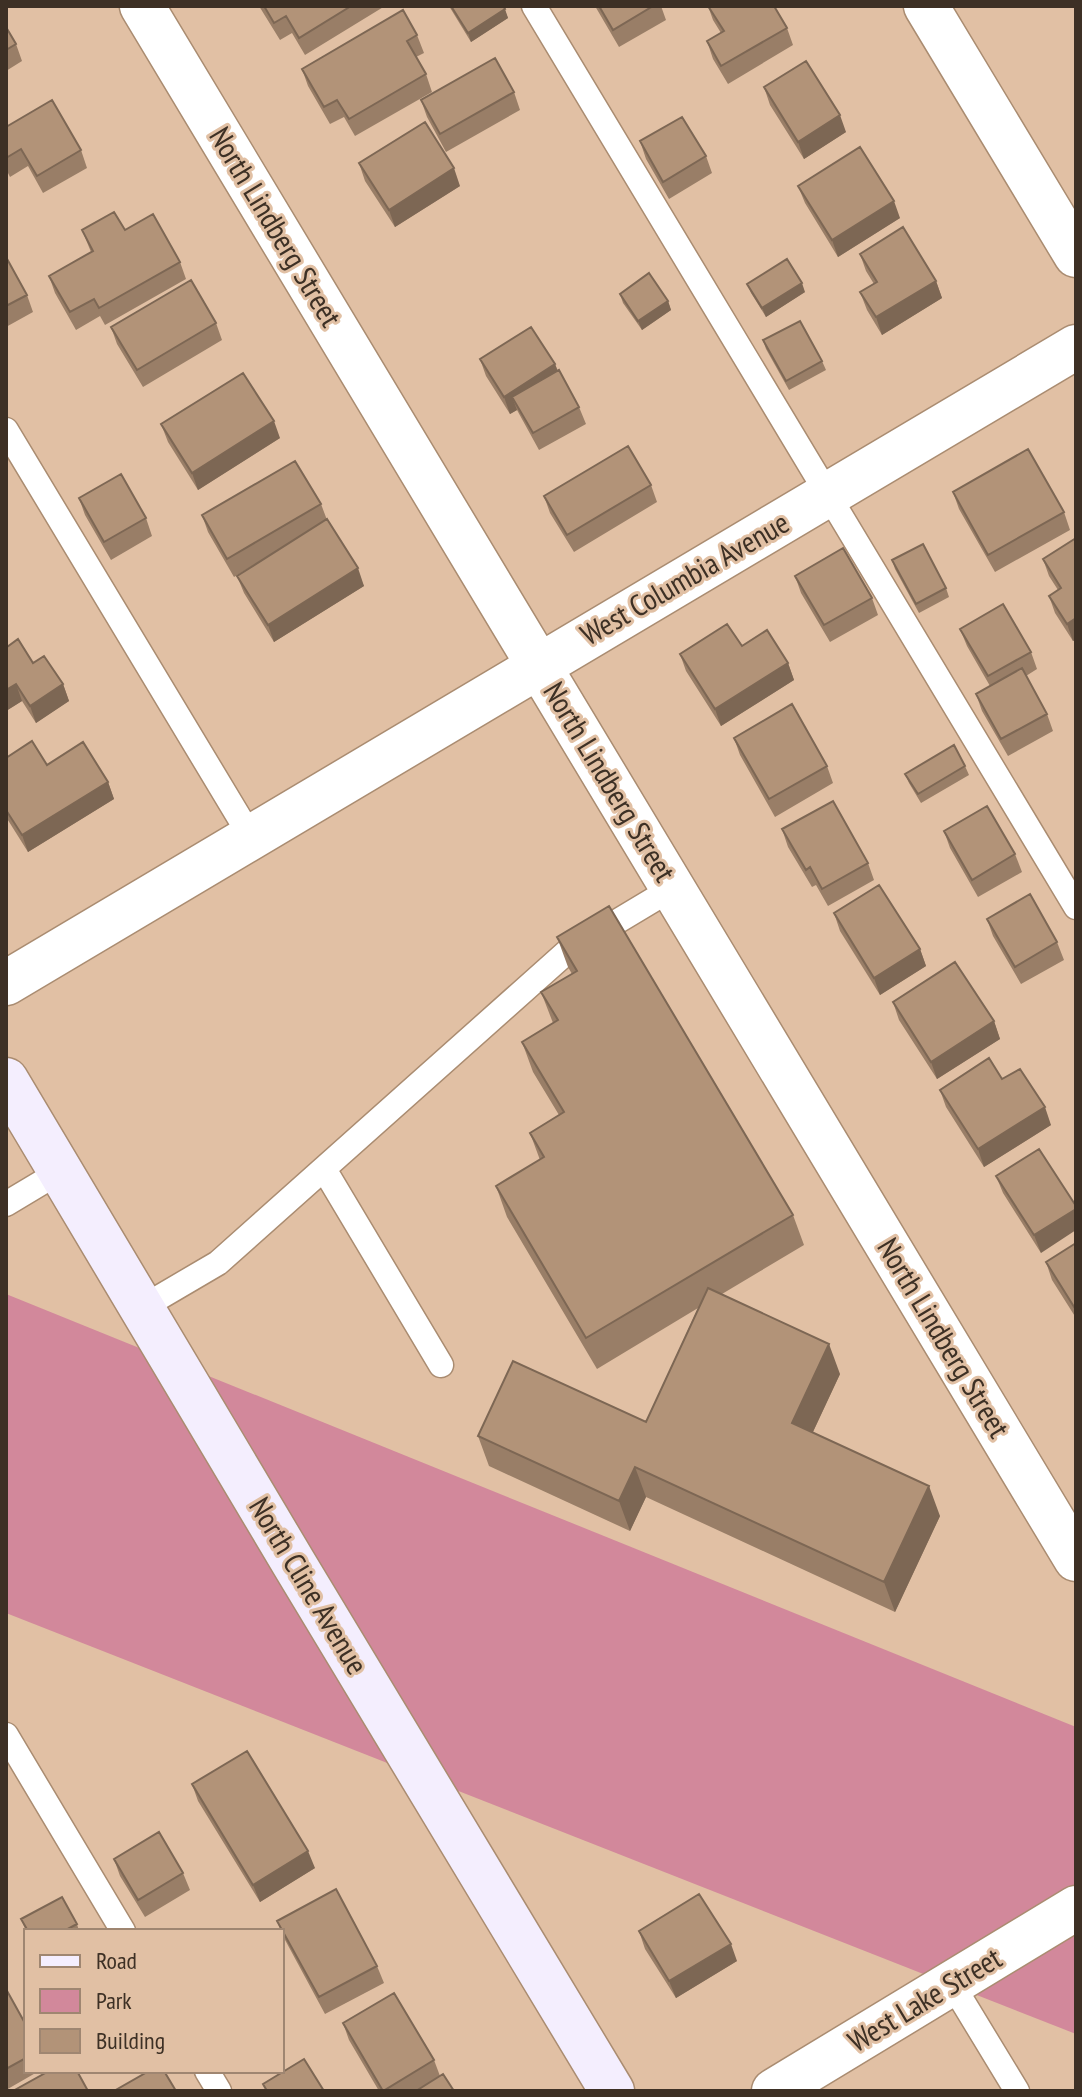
<svg xmlns="http://www.w3.org/2000/svg" width="1082" height="2097" font-family="'PT Sans Narrow',sans-serif">
<style>
.green{fill:#d2889b}
.lines{fill:none;stroke-linecap:round;stroke-linejoin:round}
.lane-casing{stroke:#aa8c71;stroke-width:27}
.street-casing{stroke:#aa8c71;stroke-width:47}
.secondary-casing{stroke:#aa8c71;stroke-width:47}
.lane{stroke:#fff;stroke-width:24}
.street{stroke:#fff;stroke-width:44}
.secondary{stroke:#f4eefe;stroke-width:44}
.wall{fill:#997e67}
.shaded-wall{fill:#7d6754}
.building{fill:#b29378;stroke:#7d6754;stroke-width:2}
.labels{text-anchor:middle;stroke-width:6;stroke-linejoin:round;paint-order:stroke}
.street-label{font-size:30px;fill:#3d3025;stroke:#e1c0a4}
</style>
<rect width="100%" height="100%" fill="#e1c0a4"/>
<path class="green" d="M6,1294l1070,433v307l-1070,-421z"/>
<g class="lines">
<g class="lane-casing">
<path id="lane" d="M534,6l542,901
M6,430l245,407
M324,1169l117,196
M6,1204l55,-33
M143,1307l75,-44 350,-312 105,-63
M6,1735l117,196
M952,1984l65,107
M207,2071l12,20"/>
</g>
<g class="street-casing">
<path id="street" d="M142,6l934,1553
M926,6l150,249
M6,983l1070,-636
M774,2091l302,-183"/>
</g>
<g class="secondary-casing">
<path id="secondary" d="M6,1080l287,482 319,529"/>
</g>
<use href="#lane" class="lane"/>
<use href="#street" class="street"/>
<use href="#secondary" class="secondary"/>
</g>
<path class="wall" d="M259,6h126l-80,49 -13,-22 -12,7z
M449,6h54l5,12 -37,24z
M595,6h66l5,14 -47,27z
M708,6h66l13,22 6,17 -65,39 -15,-25 -6,-18 14,-8 -8,-13z
M6,27l10,17 6,17 -16,10z
M417,35l7,18 -8,4 10,17 6,18 -77,44 -11,-19 -14,7 -22,-38 -6,-17z
M764,87l82,45 -42,27 -34,-54z
M514,92l6,18 -74,42 -19,-35 -6,-17z
M6,127l75,23 6,18 -44,25 -15,-27 -18,11 -4,-8z
M640,141l66,15 6,17 -43,26 -23,-40z
M359,163l101,23 -65,41 -30,-46z
M798,186l102,32 -62,39 -33,-54z
M82,230h43l55,32 6,17 -81,46 -5,-9 -24,14 -21,-37 -6,-17 42,-24z
M860,254l76,27 6,17 -60,37 -15,-25 -7,-18 14,-8 -8,-13z
M6,257l21,38 6,17 -27,15z
M747,284l58,8 -39,25 -15,-24z
M620,294l48,7 3,9 -29,20 -19,-27z
M216,323l6,17 -79,47 -26,-43 -6,-17z
M763,340l59,21 4,9 -37,20 -23,-41z
M480,359l75,5 3,7 21,36 7,17 -47,26 -22,-40 -7,4 -24,-38z
M161,424l119,14 -82,52 -30,-48z
M651,485l6,17 -83,50 -24,-39 -6,-17z
M953,492l111,20 6,18 -75,42 -36,-63z
M79,498l67,20 6,18 -41,24 -26,-45z
M321,504l6,16 37,66 -90,56 -30,-49 -7,-17 38,-24 -41,25 -26,-45 -6,-17z
M1076,538v101l-3,2 -18,-28 -6,-17 9,-6 -9,-14 -6,-17z
M892,560l54,28 3,9 -30,16 -24,-44z
M795,576l77,22 6,17 -48,27 -29,-49z
M960,629l71,23 6,17 -11,7 21,38 6,17 -45,25 -26,-45 -6,-17 14,-8 -23,-40z
M6,645l57,39 6,17 -33,22 -14,-22 -16,10z
M742,646l46,17 6,17 -73,46 -35,-55 -6,-17z
M734,738l93,28 6,17 -58,34 -35,-62z
M6,758l41,7 61,17 6,17 -86,53 -22,-35z
M965,766l4,9 -48,28 -12,-20 -4,-9z
M782,829l86,34 6,17 -46,26 -12,-21 -4,2 -24,-40z
M944,831l71,23 7,18 -44,25 -28,-49z
M834,913l86,36 6,17 -46,29 -40,-64z
M987,919l70,23 7,18 -43,24 -28,-48z
M557,937l236,278 11,30 -82,49 118,80 -27,58 127,84 -45,96 -249,-115 -16,34 -141,-65 -11,-30 168,-14 52,-114 -101,61 -90,-152 -11,-31 44,-26 -10,-27 29,-18 -26,-43 -11,-30 31,-19 -12,-31 31,-18 -4,-7z
M893,1002l101,19 6,18 -63,40 -38,-59z
M1002,1079l49,46 -67,42 -38,-60 -6,-17z
M1039,1149l2,104 -38,-60 -7,-17z
M1076,1243v75l-24,-38 -6,-18z
M192,1784l123,84 -55,34 -62,-101z
M114,1859l69,14 7,17 -45,27 -25,-41z
M21,1919l56,5 2,7h-53z
M277,1921l100,45 7,17 -59,31 -41,-76 -2,-7h-1z
M639,1931l98,30 -61,37 -31,-49z
M6,1989l20,36v46h13l-33,19z
M343,2023l91,37 6,16 14,15h-75l-30,-51z"/>
<path class="shaded-wall" d="M505,9l3,9 -37,24 -3,-9z
M840,115l6,17 -42,27 -6,-17z
M454,168l6,18 -65,41 -6,-17z
M894,201l6,17 -62,39 -6,-17z
M936,281l6,17 -60,37 -6,-18z
M802,283l3,9 -39,25 -4,-9z
M668,301l3,9 -29,20 -4,-9z
M555,364l6,17 -49,16 5,13 -7,4 -6,-17z
M274,421l6,17 -82,52 -6,-17z
M358,568l6,18 -90,56 -6,-17z
M1076,618v21l-3,2 -6,-17z
M788,663l6,17 -73,46 -6,-17z
M16,684l6,17 -16,10v-21z
M63,684l6,17 -33,22 -6,-17z
M108,782l6,17 -86,53 -6,-17z
M920,949l6,17 -46,29 -6,-17z
M994,1021l6,18 -63,40 -6,-17z
M1045,1107l6,18 -67,42 -6,-18z
M1076,1209v21l-35,23 -7,-18z
M829,1344l11,30 -37,79 -11,-30z
M635,1467l11,30 -16,34 -11,-30z
M929,1486l11,30 -45,96 -11,-30z
M308,1851l7,17 -55,34 -7,-17z
M731,1944l6,17 -61,37 -7,-17z"/>
<path class="building" d="M264,6h87l-52,32 -13,-22 -12,7z
M451,6h52l2,3 -37,24z
M599,6h54l-40,24z
M708,6h66l13,22 -66,38 -14,-25 17,-10z
M403,10l14,25 -10,6 19,33 -77,45 -12,-19 -13,7 -22,-38z
M6,27l10,17 -10,6z
M495,58l19,34 -74,42 -19,-34z
M806,61l34,54 -42,27 -34,-55z
M52,100l29,50 -44,26 -16,-27 -15,9v-31z
M682,117l24,39 -43,26 -23,-41z
M425,122l29,46 -65,42 -30,-47z
M860,147l34,54 -62,39 -34,-54z
M114,212l11,18 28,-16 27,48 -81,46 -5,-9 -24,13 -21,-36 44,-25 -11,-21z
M903,227l33,54 -60,36 -16,-25 17,-10 -17,-28z
M6,257l21,38 -21,11z
M787,259l15,24 -40,25 -15,-24z
M649,273l19,28 -30,20 -18,-27z
M191,280l25,43 -79,47 -26,-43z
M800,321l22,40 -36,20 -23,-41z
M531,327l24,37 -51,33 -24,-38z
M559,370l20,37 -46,26 -21,-36z
M243,373l31,48 -82,52 -31,-49z
M628,446l23,39 -84,50 -23,-39z
M1028,449l36,63 -76,43 -35,-63z
M295,461l26,43 -94,55 -25,-44z
M121,474l25,44 -42,24 -25,-44z
M327,519l31,49 -90,57 -31,-49z
M1076,538v80l-9,6 -18,-28 12,-8 -18,-29z
M923,544l23,44 -30,16 -24,-44z
M843,548l29,50 -48,27 -29,-49z
M1003,604l28,48 -43,24 -28,-47z
M727,624l15,22 25,-16 21,33 -73,46 -35,-55z
M18,639l15,24 11,-7 19,28 -33,22 -14,-22 -10,6v-45l1,2z
M1022,668l25,46 -46,25 -25,-45z
M792,704l35,62 -58,33 -35,-61z
M32,741l15,24 36,-23 25,40 -86,53 -16,-25v-52z
M954,745l11,21 -47,28 -13,-20z
M833,801l35,62 -46,26 -12,-22 -4,3 -24,-41z
M987,806l28,48 -43,26 -28,-49z
M879,885l41,64 -46,29 -40,-65z
M1030,894l27,48 -42,25 -28,-48z
M609,906l184,309 -207,123 -90,-152 48,-29 -14,-24 34,-21 -42,-70 36,-22 -17,-28 36,-21 -20,-34z
M955,962l39,59 -63,41 -38,-60z
M989,1058l13,21 18,-10 25,38 -67,42 -38,-59z
M1039,1149l37,57v3l-42,26 -38,-59z
M1076,1243v67l-30,-48z
M708,1288l121,56 -37,79 137,63 -45,96 -249,-115 -16,34 -141,-65 35,-75 133,61z
M247,1751l61,100 -55,34 -61,-101z
M159,1832l24,41 -45,27 -24,-41z
M336,1889l41,77 -58,31 -42,-76z
M699,1894l32,50 -62,37 -30,-50z
M62,1897l15,27 -13,7h-36l-7,-12z
M6,1989l20,36v33l-20,11z
M394,1993l40,67 -51,31 -40,-68z
M304,2059l20,32h-57l-4,-7z
M49,2071h28l11,20h-75z
M149,2071h15l12,20h-62z
M443,2074l11,17h-38z"/>
<g class="labels">
<g class="street-label">
<text transform="translate(275 227) rotate(59)" y="10">North Lindberg Street</text>
<text transform="translate(685 579) rotate(-30)" y="10">West Columbia Avenue</text>
<text transform="translate(609 782) rotate(59)" y="10">North Lindberg Street</text>
<text transform="translate(943 1338) rotate(59)" y="10">North Lindberg Street</text>
<text transform="translate(308 1586) rotate(59)" y="10">North Cline Avenue</text>
<text transform="translate(925 2000) rotate(-31)" y="10">West Lake Street</text>
</g>
</g>
<rect width="1082" height="2097" fill="none" stroke="#3d3025" stroke-width="16"/>
<rect x="24" y="1929" width="260" height="144" fill="#e1c0a4" stroke="#9f8671" stroke-width="2"/>
<rect x="40" y="1955" width="40" height="12" fill="#f4eefe" stroke="#9f8671" stroke-width="2"/>
<text x="96" y="1969" font-size="24" fill="#3d3025">Road</text>
<rect x="40" y="1989" width="40" height="24" fill="#d2889b" stroke="#9f8671" stroke-width="2"/>
<text x="96" y="2009" font-size="24" fill="#3d3025">Park</text>
<rect x="40" y="2029" width="40" height="24" fill="#b29378" stroke="#9f8671" stroke-width="2"/>
<text x="96" y="2049" font-size="24" fill="#3d3025">Building</text>
</svg>
